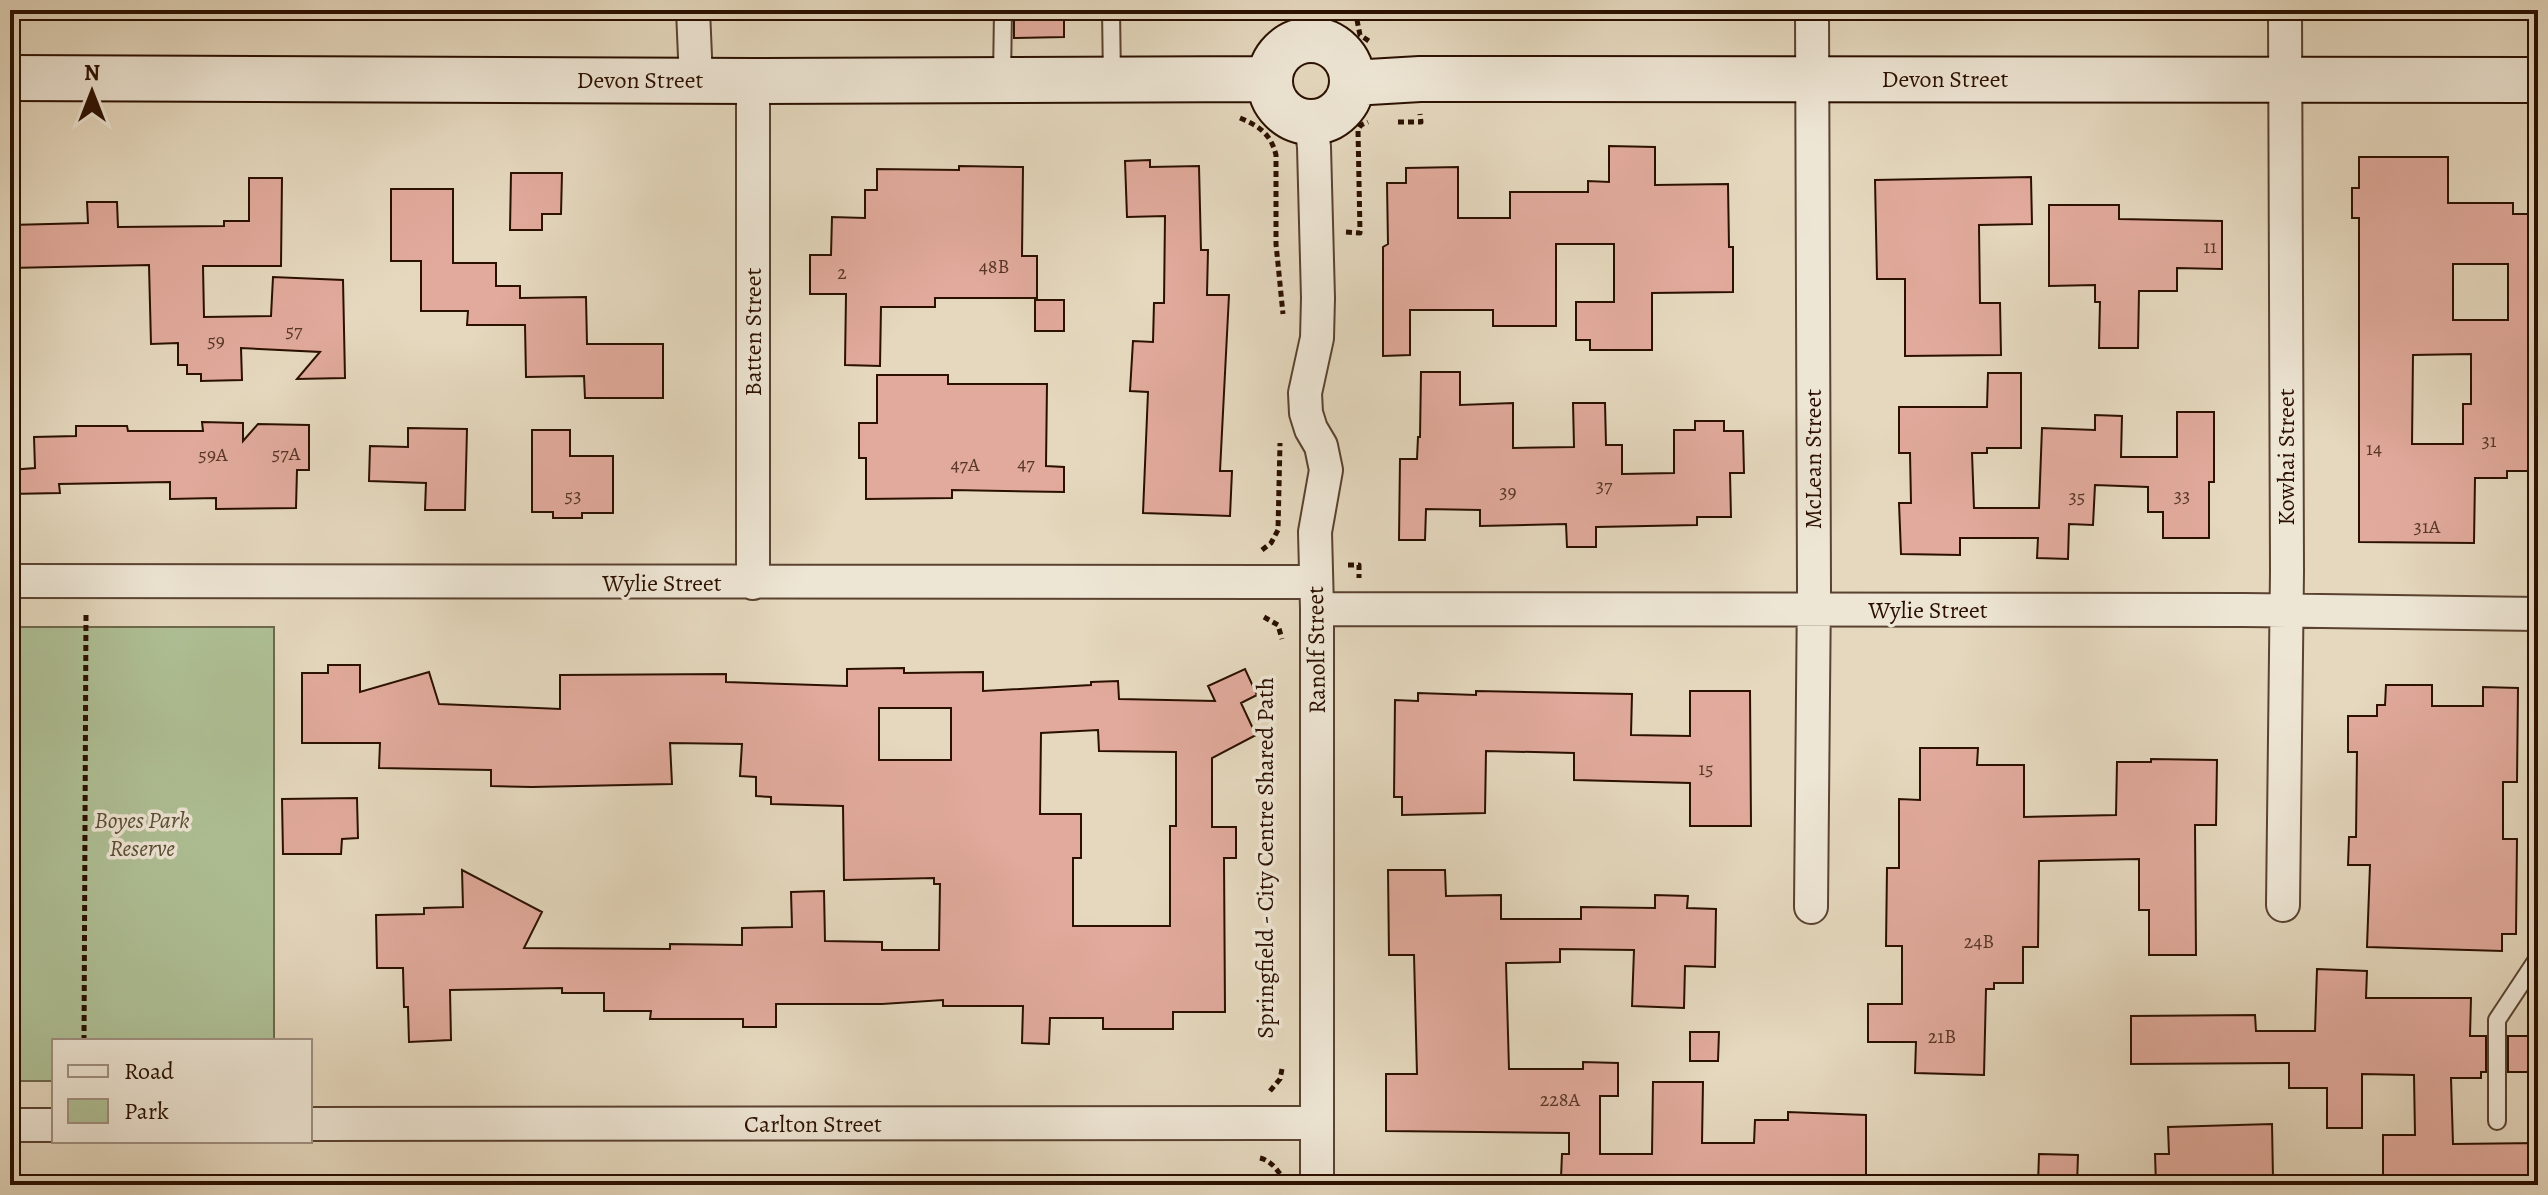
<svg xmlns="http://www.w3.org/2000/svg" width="2548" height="1195" font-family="Alegreya,serif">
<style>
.green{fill:#afc096;stroke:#6d684b;stroke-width:2}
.building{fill:#e1aa9c;stroke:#2b1000;stroke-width:2;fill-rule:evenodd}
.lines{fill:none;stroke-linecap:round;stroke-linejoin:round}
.lane-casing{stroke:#5a4230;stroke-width:20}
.street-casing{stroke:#5a4230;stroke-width:36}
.secondary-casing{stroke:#2b1000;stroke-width:48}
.path{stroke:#2b1000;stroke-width:5;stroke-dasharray:6 4;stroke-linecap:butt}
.lane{stroke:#eee6d5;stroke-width:16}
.street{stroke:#eee6d5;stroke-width:32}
.secondary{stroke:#eee6d5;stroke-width:44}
.labels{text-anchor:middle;stroke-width:7;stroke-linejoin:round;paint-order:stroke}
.number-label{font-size:20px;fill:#583627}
.street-label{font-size:24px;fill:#2b1000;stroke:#eee6d5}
.park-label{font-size:24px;font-style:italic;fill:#594e34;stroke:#eee6d5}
</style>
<rect width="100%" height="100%" fill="#e5d8be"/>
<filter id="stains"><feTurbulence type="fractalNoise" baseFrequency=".0025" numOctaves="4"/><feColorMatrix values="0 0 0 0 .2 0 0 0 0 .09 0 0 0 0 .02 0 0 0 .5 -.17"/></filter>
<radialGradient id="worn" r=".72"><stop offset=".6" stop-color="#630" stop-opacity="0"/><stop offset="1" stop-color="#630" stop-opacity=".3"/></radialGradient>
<path class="green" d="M10,627h264v414h-220v40h-44z"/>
<path class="building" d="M1014,10h50v27l-50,1z
M1609,146l46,1v38l73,-1 1,63h4v45l-81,1v57h-62v-10h-14v-38h38v-58h-58v82h-63v-16h-83v45l-27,1v-109l5,-3 -1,-61h19v-15l52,-1v51h52v-26h78v-11l21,1z
M2359,157h89v46h65v11h24l1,194h-5v63h-26v7h-32l-1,65 -115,-1v-324h-7v-30h7zM2453,264h55v56h-55zM2471,354v50h-8v40h-51l1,-89z
M1150,160v7l49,-1 2,84h7l-1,45h22l-9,176h12l-2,45 -87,-3 5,-121 -18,-1 3,-50 20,1 1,-39h10l1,-87 -38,1 -2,-56z
M959,166l64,1 -1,89h15v42h-102v9h-54l-1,59 -35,-1 1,-71h-36v-39h21l1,-38 33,1v-28h12v-21l82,1z
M511,173h51l-1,41h-19v16h-32z
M2031,177l1,47 -53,1 1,78h20l1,52 -96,1v-77h-28l-2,-99z
M249,178h33l-1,88h-78l1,51 67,-1 2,-39 70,3 2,98 -48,1 23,-27 -79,-4 1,32 -41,1v-7h-14v-9h-9v-22l-27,1 -2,-79 -139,3v-43l78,-2 -1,-21h30l1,25 106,-1v-5h25z
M391,189h62v74h43v23h24v12l66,-1 1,47h76v54h-78l-1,-22 -58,1 -1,-52h-58l1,-14h-47v-50h-30z
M2049,205h70v14l103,2v48l-45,-1v23h-38l-1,57h-39l1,-46h-5v-17l-46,1z
M1035,300h29v31h-29z
M1421,372h39v33l53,-2v45l61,-1 -1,-44h32l1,42h16v29l52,-1v-43h21v-9h29v10h19l1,42h-14l1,44h-34v8l-101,2v20h-29l-1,-23 -86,2v-16l-54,-1 -1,31h-26l1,-81h17l1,-22h2z
M1988,373h33v75h-34v5h-15l2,55h65l3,-80 53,2v-15l27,1 -1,41h56v-45h37v70h-5v56h-46v-26h-15v-25l-53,-2 -2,40 -24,-1 -1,35 -31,-1 1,-20h-78v17l-59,-1 -2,-51h12l-1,-50h-11v-46h88z
M877,375h71v9h99l-1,82 18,1v25l-112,-2v8l-86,1v-41h-7v-35h18z
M202,422l41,1v18l15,-17 51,1v45h-12l-1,38 -80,1v-11l-46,1v-17l-111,2 1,9 -50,1v-24l25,-2 -1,-31 42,-1v-10h51l1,5h75z
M408,428l59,1 -2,81h-40l1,-27 -57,-2 1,-35 38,1z
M532,430h38v26h43v57h-31v5h-29v-6h-21z
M328,665h32v27l69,-20 10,32 121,5v-34l166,-1v8l121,4v-17l57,-1v5l79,-1v19l108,-6v-3l27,-1 1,18 96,2 -7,-15 37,-17 12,26 -16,8 15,32 -44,23v69h24v31h-12l1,154h-52v17h-70v-11h-53l-1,26 -27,-1 1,-37h-80v-6l-61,4h-106v23h-33v-8h-93l1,-8h-47v-18h-42v-5l-112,2 1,50 -42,2 -1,-35h-4l-1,-39h-26l-1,-53 48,-1v-6l39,-1 -1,-37 80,42 -18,36 146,1v-5l72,1v-17l50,-1 -1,-35 33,-1 1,50 57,1v8h57l1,-66h-6v-6l-90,2 -1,-74 -72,-2v-7l-15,-1v-19l-16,-1 2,-32 -72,-1 2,41 -140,3 -41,-1v-16l-112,-2 1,-25h-78v-70h26zM879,708h72v52h-72zM1098,730l1,21 77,1v74h-6v100h-97v-68h8v-44h-41l1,-81z
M2386,685h46v21h51v-19l35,1 -1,94h-14v57h14l-1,95h-14v17l-135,-4 3,-82h-22l1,-28h7l1,-85h-9v-36h29v-11h8z
M1476,691l156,3 -1,41 59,1v-45h60l1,135h-61v-43l-116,-3v-27l-88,-2 -1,62 -83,2v-18h-8l1,-97 23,1v-8l58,2z
M1920,748h58l-1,17h47v52l92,-2 1,-53h34v-3l66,1 -1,65h-21l1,130h-47v-45h-10v-51l-100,2 -1,86h-15v36h-29v6h-8l-2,86 -69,-2 1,-31h-48v-38h34v-58h-16l1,-78h12v-69l21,1z
M357,798l1,40 -16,1 -1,15h-58l-1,-55z
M1388,870h57l1,26 55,-1v24h80v-12l74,1v-13l33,1 -1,12 29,1 -1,58 -30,-1 -1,42 -52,-2 2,-56 -74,-1v13l-54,1 3,106h74v-7l35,1v33h-18v58h52l1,-72h50l-1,61h52l1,-23h33v-8l78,3v67l-39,-1v4h-26l-47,-1v-3l-144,-2v6h-41v-7h-8l1,-24h7v-21l-183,-2v-57h31l-3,-119h-25z
M2317,969l50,2 -1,27h105l-1,38h16v36h-5v6h-30l2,66 85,-1v39l-155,2v-49h32l-1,-60 -52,-1v54h-35v-40h-38v-25l-158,1v-48l124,-1 1,16h59z
M1690,1032h29l-1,29h-28z
M2508,1036h30v36h-30z
M2272,1124l1,55 -19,1v5h-98l-1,-31h14l-1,-27z
M2039,1154l39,1 -1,30h-39z"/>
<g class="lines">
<g class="lane-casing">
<path id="lane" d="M1111,10l1,69
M1002,79l1,-69
M2497,1121v-101l41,-62"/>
</g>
<g class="street-casing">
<path id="street" d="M693,10l3,70
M753,81v502
M1311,122l3,25 4,151 -1,40 -12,55 1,20 5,16 10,17 5,24 -11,62 2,77v576
M10,581l1305,1
M1317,609l926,1 295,4
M2283,905l4,-334 -2,-561
M1811,907l3,-318 -2,-579
M310,1124l1007,-1
M10,1125h44"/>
</g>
<g class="secondary-casing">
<path id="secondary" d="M1270 81a41 41 0 1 1 82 0a41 41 0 1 1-82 0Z
M10,78l743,3 517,-2
M1352,83l68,-4 1118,1"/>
</g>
<path class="path" d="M1355,10l5,25 12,8
M1240,118c19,8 31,16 36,37v89l7,70
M1398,122h23l-1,-8
M1346,232l14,1 -2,-103 3,-5 7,-3
M1262,550l9,-7 7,-13 2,-87
M1348,565h11v13
M1264,617l14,8 4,14
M84,1041l2,-429
M1270,1091l10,-12 2,-10
M1260,1158c12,3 18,13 24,22"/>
<use href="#lane" class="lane"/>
<use href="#street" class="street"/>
<use href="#secondary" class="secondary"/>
</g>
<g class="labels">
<g class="number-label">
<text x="2210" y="253">11</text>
<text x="994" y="273">48B</text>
<text x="842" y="279">2</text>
<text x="294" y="337">57</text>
<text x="216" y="347">59</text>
<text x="2489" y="447">31</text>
<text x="2374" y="455">14</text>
<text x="286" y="460">57A</text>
<text x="213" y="461">59A</text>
<text x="1026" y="470">47</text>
<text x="965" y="471">47A</text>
<text x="1604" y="492">37</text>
<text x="1508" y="498">39</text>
<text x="573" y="502">53</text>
<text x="2182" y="502">33</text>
<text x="2077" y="503">35</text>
<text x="2427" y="533">31A</text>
<text x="1706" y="775">15</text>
<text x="1979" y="948">24B</text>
<text x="1942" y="1043">21B</text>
<text x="1560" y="1106">228A</text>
</g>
<g class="street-label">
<text x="1945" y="87">Devon Street</text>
<text x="640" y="88">Devon Street</text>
<text transform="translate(753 332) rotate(-90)" y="8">Batten Street</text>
<text transform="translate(2286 457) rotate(-90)" y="8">Kowhai Street</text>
<text transform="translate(1813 459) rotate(-90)" y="8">McLean Street</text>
<text x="662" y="591">Wylie Street</text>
<text x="1928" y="618">Wylie Street</text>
<text transform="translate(1316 650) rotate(-91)" y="8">Ranolf Street</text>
<text transform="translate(1265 858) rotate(-90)" y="8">Springfield - City Centre Shared Path</text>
<text x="813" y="1132">Carlton Street</text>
</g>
<g class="park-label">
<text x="142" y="828">Boyes Park<tspan x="142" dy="28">Reserve</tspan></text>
</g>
</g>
<rect width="2548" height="1195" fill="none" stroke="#e5d8be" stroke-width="40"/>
<rect x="12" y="12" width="2524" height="1171" fill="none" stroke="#2b1000" stroke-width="4"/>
<rect x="20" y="20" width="2508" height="1155" fill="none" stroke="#2b1000" stroke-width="2"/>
<rect x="52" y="1039" width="260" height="104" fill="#eee6d5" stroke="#a09080" stroke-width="2"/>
<rect x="68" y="1065" width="40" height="12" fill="#eee6d5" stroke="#a09080" stroke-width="2"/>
<text x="124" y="1079" font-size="24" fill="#2b1000">Road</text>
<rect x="68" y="1099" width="40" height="24" fill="#afc096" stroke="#a09080" stroke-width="2"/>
<text x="124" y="1119" font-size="24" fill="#2b1000">Park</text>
<g transform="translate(92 92)" stroke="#eee6d5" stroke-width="6" paint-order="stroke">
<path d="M0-6L14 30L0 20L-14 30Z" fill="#2b1000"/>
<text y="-12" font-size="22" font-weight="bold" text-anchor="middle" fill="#2b1000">N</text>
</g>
<rect width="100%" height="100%" filter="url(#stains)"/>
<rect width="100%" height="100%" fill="url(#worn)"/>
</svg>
